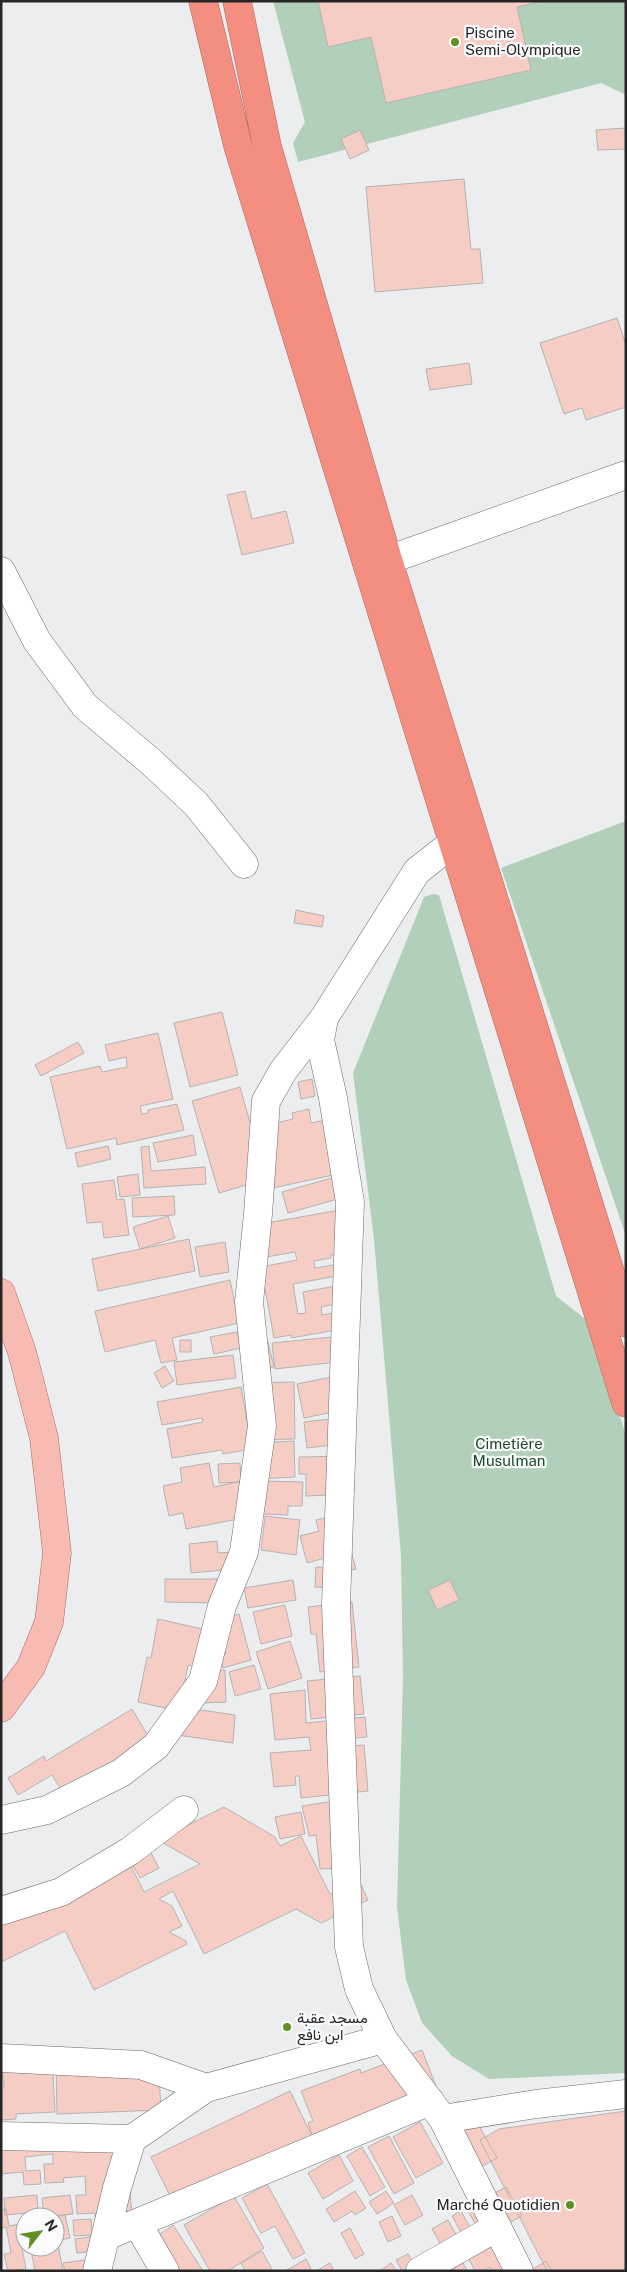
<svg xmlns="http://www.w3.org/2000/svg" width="627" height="2272" font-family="'Public Sans',Vazirmatn,sans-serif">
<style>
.green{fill:#b2d0b9}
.building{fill:#f6cdc4;stroke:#b6b3b3}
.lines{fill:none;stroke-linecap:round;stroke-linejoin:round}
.minor-casing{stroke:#696b6c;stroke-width:29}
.major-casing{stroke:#ab6a62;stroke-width:29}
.highway-casing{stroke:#ab6a62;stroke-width:29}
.minor{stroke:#fff;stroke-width:28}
.major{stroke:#f8bbb3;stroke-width:28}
.highway{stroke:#f38e81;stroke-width:28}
.poi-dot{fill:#628f22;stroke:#f9fbfd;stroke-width:2}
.labels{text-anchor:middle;stroke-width:4.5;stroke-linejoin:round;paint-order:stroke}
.poi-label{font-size:15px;fill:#262627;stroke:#f9fbfd;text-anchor:start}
.park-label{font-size:15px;fill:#194a29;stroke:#f9fbfd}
</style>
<rect width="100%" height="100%" fill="#ebedef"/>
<path class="green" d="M273,1h353v94l-25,-12 -303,79 -5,-19 12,-21z
M626,821v415l-125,-368z
M433,894l6,1 117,401 37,29 33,111v637l-137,6 -37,-23 -30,-33 -16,-43 -9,-73 6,-229 -2,-122 -27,-317 -21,-166 71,-176z"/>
<path class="building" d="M318,1h225l-26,6 14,63 -145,33 -15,-66 -43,10z
M626,128v21l-28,1 -2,-20z
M360,130l9,20 -19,9 -9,-20z
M464,179l7,70h9l3,34 -108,9 -9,-105z
M617,318l9,27v62l-40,13 -4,-12 -18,6 -24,-71z
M469,363l3,21 -42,6 -4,-21z
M245,491l7,28 34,-8 8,32 -52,12 -15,-60z
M296,910l28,6 -2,11 -28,-4z
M222,1012l16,63 -48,12 -16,-64z
M158,1033l15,66 -33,7 2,8 6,-1v-3l29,-6 7,26 -67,15 -1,-7 -49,11 -17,-72 50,-11 2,6 25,-5 -1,-10 -17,4 -4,-16z
M78,1042l6,11 -43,23 -6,-11z
M312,1079l3,17 -14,3 -3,-17z
M240,1087l19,67 -2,28 -38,11 -27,-92z
M309,1109l2,14 24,-5 12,54 -79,17 -14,-61 39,-9 -1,-6z
M193,1135l3,20 -38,7 -5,-19z
M108,1146l3,13 -33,8 -3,-14z
M149,1146l2,25 54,-4 1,17 -62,4 -3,-41z
M138,1174l2,21 -20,2 -3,-20z
M339,1176l6,21 -57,16 -6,-21z
M114,1180l3,20 7,-1 5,36 -25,3 -2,-16 -15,1 -5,-39z
M174,1196l1,19 -42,2 -1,-19z
M345,1209l7,42 -21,4v3l-17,3 1,7 36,-6 2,11 -60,11 5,30 8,-1 -3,-21 44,-8 3,17 -29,6 1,8 23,-4 3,17 -57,10v-3l-17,3 -13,-71 36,-7 -2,-8 -29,5 -5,-33z
M168,1216l7,22 -35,11 -7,-22z
M189,1239l6,32 -97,20 -6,-32z
M225,1242l4,30 -29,5 -5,-30z
M230,1280l9,43 -67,15 5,22 -16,3 -6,-23 -50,12 -10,-41z
M237,1332l4,16 -27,6 -4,-17z
M352,1335l3,25 -80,9 -3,-26z
M180,1340h11v12h-11z
M268,1342l6,25 -11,2 -6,-24z
M233,1355l3,23 -59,7 -3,-23z
M165,1366l9,15 -12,7 -8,-15z
M346,1374l7,34 -49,10 -7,-34z
M294,1382l1,57 -43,1 -1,-57z
M241,1387l11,62 -29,5 -1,-4 -50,8 -5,-29 36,-7 -1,-4 -40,7 -5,-23z
M348,1417l3,26 -44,5 -3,-26z
M294,1441l1,36 -36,2 -2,-36z
M350,1456l2,38 -46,2v-22h-7v-17z
M209,1463l5,24 28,-6 7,36 -63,12 -3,-16 -14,3 -6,-30 19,-4 -2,-14z
M240,1463l1,19 -22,1 -1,-19z
M263,1481l40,1 -1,24h-14v9l-26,-1z
M265,1516l35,4 -4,35 -35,-5z
M329,1517l16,12 11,40 -19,5 -5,-18 -25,7 -7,-27 19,-5 -3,-11z
M217,1541l1,12 14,-1 2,17 -43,4 -2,-29z
M316,1567l17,1 -1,20 -17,-1z
M165,1579h54v24l-54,-1z
M293,1580l3,20 -48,8 -4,-20z
M450,1580l9,20 -22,10 -9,-20z
M352,1602l7,65 -39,5 -4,-38h-5l-3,-27z
M285,1605l7,31 -31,8 -8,-32z
M239,1614l12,46 -28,8 -3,-13 6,-1 -9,-33z
M158,1619l49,11 -7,37 -12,-2 -9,46 -41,-9 9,-45 4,1z
M290,1641l12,37 -34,11 -12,-37z
M254,1665l7,24 -26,7 -6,-24z
M225,1670l1,32 -24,1 -2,-32z
M360,1676l4,38 -53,5 -4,-38z
M305,1690l1,33 59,-6 2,20 -32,3 1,7 28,-2 4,46 -67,7 -2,-22h-4l1,9 -22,2 -4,-34 41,-3 -2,-13 -34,3 -5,-46z
M181,1707l54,8 -2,28 -56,-8z
M132,1709l24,40 -87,53 -17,-27 -34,20 -10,-17 36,-22 2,5z
M334,1801l8,67 -22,1 -4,-34 -7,1 -7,-30z
M224,1807l51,30 5,9 21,-10 29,58 29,-14 9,20 -47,23 -25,-14 -92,45 -31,-63 -14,8 13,7 10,20 -13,6 17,9 1,3 -93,46 -29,-59 -64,31v-37l128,-63 15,30 56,-28 -42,-24z
M301,1812l4,22 -25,5 -5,-22z
M150,1851l9,17 -19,10 -9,-16z
M422,2050l17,44 -125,47 -6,-18 5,-2 -12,-30 59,-22 1,4z
M52,2055l3,57 -39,2v5l-15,1v-33h3l-3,-28z
M158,2058l3,52 -104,4 -1,-52z
M290,2091l23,47 -139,66 -23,-47z
M459,2101l14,26 5,-3 19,34 -27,15 -42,-55z
M626,2111v160h-79l-67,-131 19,-11z
M420,2122l23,41 -27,15 -23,-41z
M125,2133l8,95 -37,2 -1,-17 -18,1 -1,-19h10l-1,-19 -22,2 1,4 -19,1 -1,-19h9v-10l-28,3 1,14 14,-1 1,14 -17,1 -1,-13 -22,2v-32z
M389,2136l25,47 -20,11 -26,-47z
M362,2147l23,40 -15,9 -23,-40z
M339,2155l14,26 -30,18 -15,-26z
M267,2184l38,69 -12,6 -18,-33 -14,7 -19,-35z
M506,2187l16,29 -24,13 -16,-29z
M355,2191l11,17 -11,7 -3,-4 -18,11 -8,-13z
M386,2191l8,12 -17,11 -8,-12z
M37,2195l1,17 -33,3 -1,-17z
M70,2195l3,19 -29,3 -2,-19z
M412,2195l11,20 -18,10 -11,-20z
M234,2196l30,52 -36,23h-18l-26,-46z
M474,2203l16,27 -8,5 -16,-27z
M6,2209l3,17 16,-3v24h3l-6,1 4,21 -18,2 -4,-17 7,-1 -5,-26 -5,1v-18z
M461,2211l16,29 -9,5 -16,-29z
M65,2215l5,23 -15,3v-24z
M392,2216l9,20 -13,6 -9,-20z
M91,2219l1,16 -18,1 -1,-16z
M448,2220l15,27 -16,8 -15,-26z
M173,2225l30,46h-48l-15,-23z
M350,2228l14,26 -9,5 -14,-26z
M113,2234l1,15 -37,4 -2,-14z
M58,2245l5,26h-28l-4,-21z
M495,2245l15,26h-18l-2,-4 -6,4h-9l-6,-12z
M262,2251l11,20h-28l-4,-8z
M408,2254l10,17h-16l-6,-11z
M105,2257l3,14h-43l-2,-8z
M306,2259l6,12h-27z
M546,2261l6,10h-22z
M330,2263l4,8h-15l-1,-1z
M391,2263l6,8h-17z
M463,2263l4,8h-18z"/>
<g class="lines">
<g class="minor-casing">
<path id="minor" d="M388,560l238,-85
M1,571l36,70 48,65 65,55 46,43 48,60
M454,842l-37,29 -93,147 -4,22 13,58 17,104 -14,403 13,342 10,42 24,50 60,80 76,152
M1,1820l46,-10 74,-37 35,-27 47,-65 19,-75 22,-54 18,-126 -13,-124 9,-88 8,-113 17,-30 41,-53
M1,1911l60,-19 69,-41 54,-41
M1,2058l140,7 65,23
M443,2119l93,-15 90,-10
M1,2136l131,3
M137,2223l28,48
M106,2236l324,-135
M97,2271l20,-83 15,-49 74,-51 177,-49
M420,2271l77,-44"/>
</g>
<g class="major-casing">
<path id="major" d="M1,1293l21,59 22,86 13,115 -8,69 -18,45 -30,41"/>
</g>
<g class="highway-casing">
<path id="highway" d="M203,1l35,145 388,1257
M237,1l30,145 121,414 238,763"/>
</g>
<use href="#minor" class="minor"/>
<use href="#major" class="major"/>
<use href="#highway" class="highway"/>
</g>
<g class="poi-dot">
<circle cx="455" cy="42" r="5"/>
<circle cx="287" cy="2027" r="5"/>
<circle cx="570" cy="2205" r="5"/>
</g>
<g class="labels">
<g class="poi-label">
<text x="465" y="38">Piscine<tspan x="465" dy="17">Semi-Olympique</tspan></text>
<text x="297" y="2023">مسجد عقبة<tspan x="297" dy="17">ابن نافع</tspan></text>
<text x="560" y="2210" text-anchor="end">Marché Quotidien</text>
</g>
<g class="park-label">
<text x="509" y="1449">Cimetière<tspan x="509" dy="17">Musulman</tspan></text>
</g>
</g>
<rect width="627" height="2272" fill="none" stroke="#262627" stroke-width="5"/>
<g transform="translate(40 2232) rotate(59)"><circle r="24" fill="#f9fbfd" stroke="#a5a6a7"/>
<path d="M0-4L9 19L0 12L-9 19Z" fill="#628f22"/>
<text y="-8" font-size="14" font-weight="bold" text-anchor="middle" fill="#262627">N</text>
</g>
</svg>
